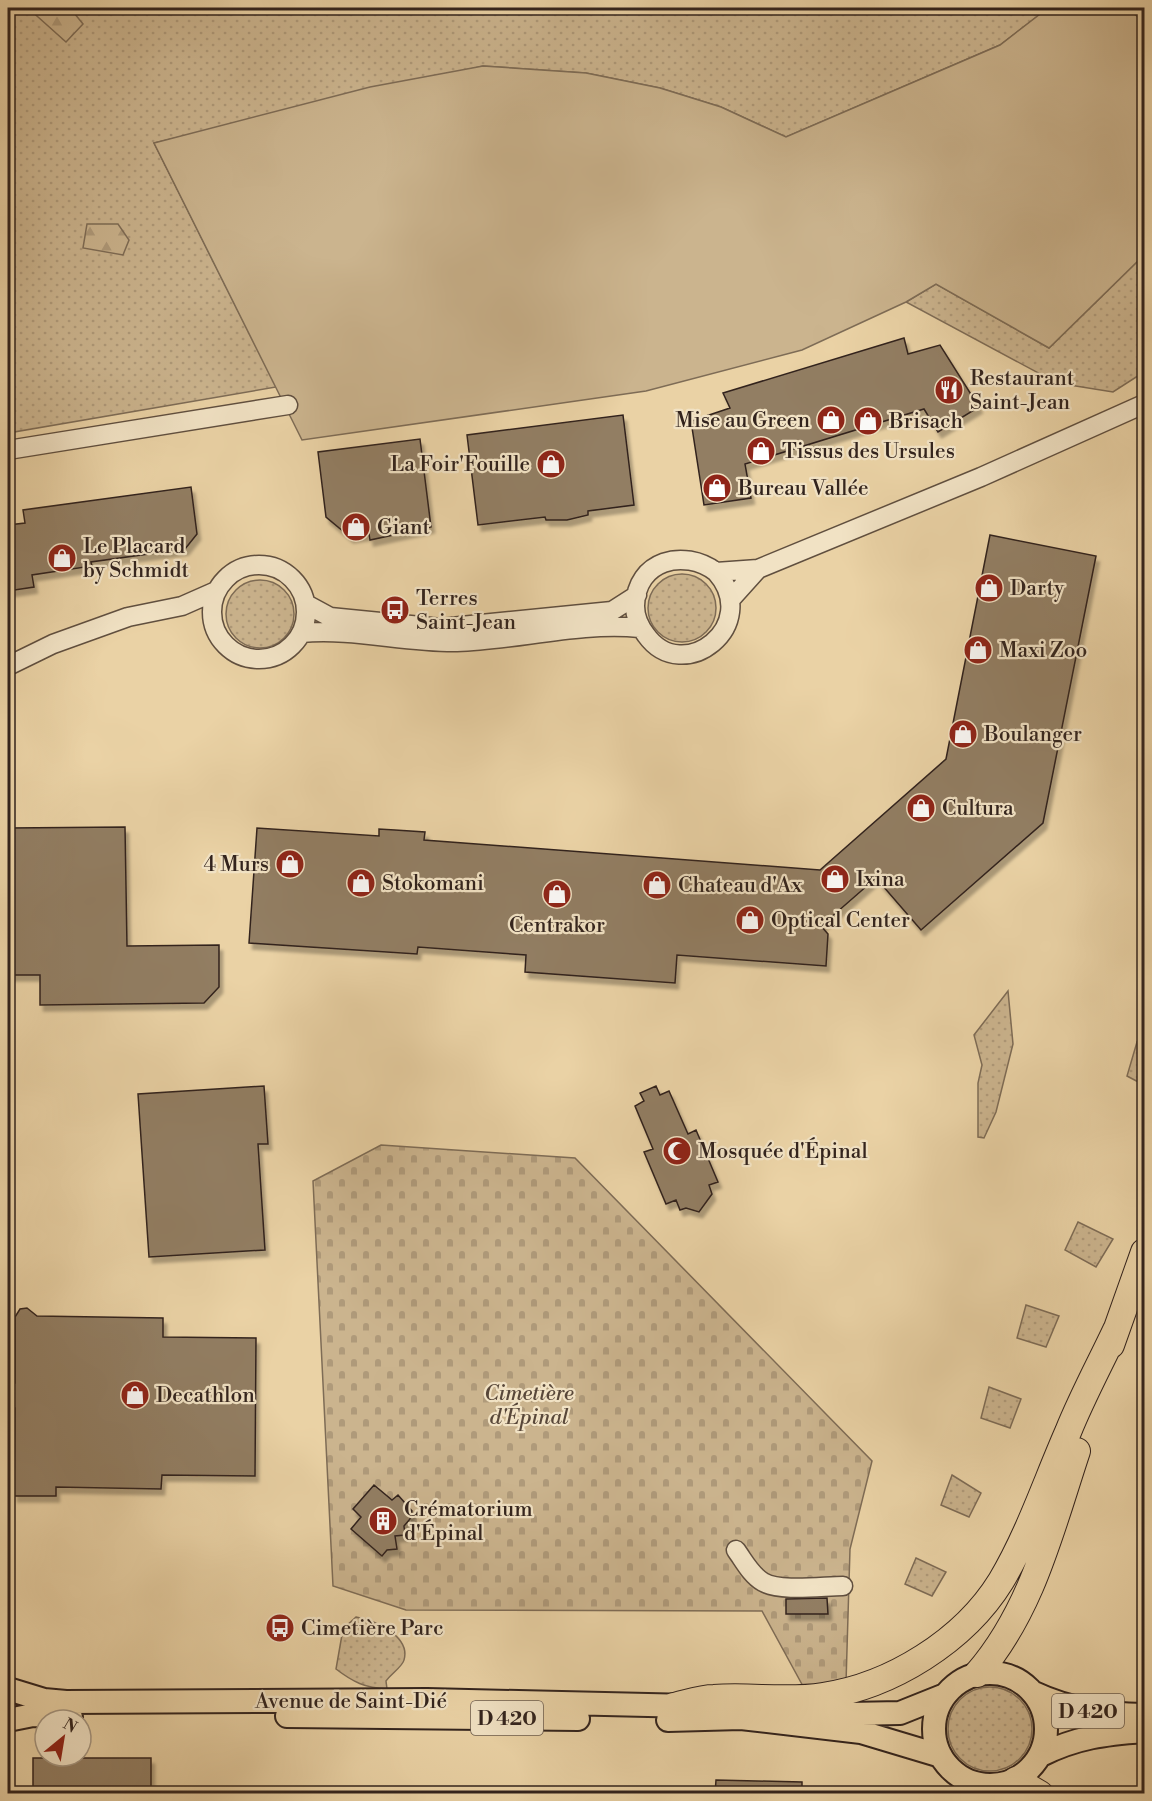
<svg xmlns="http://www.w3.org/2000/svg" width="1152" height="1801" font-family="'Libre Bodoni',serif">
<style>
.grass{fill:url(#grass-dots);stroke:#7e6c56;stroke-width:1.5}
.forest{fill:url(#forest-firs);stroke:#7e6c56;stroke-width:1.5}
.cemetery{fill:url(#cemetery-stones);stroke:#7e6c56;stroke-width:1.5}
.green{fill:#cbb48e;stroke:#7e6c56;stroke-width:1.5}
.building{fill:#927e64;stroke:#32231d;stroke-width:1.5;filter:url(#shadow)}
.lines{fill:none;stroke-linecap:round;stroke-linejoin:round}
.minor-casing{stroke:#604f3f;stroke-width:21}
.major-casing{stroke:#32231d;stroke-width:26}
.highway-casing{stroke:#32231d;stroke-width:28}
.minor{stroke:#f1e2c4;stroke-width:18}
.major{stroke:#ead2a5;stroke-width:22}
.highway{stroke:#ead2a5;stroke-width:26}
.labels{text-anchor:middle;stroke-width:4.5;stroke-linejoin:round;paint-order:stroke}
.shield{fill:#f1e2c4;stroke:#6b5c4f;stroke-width:1.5}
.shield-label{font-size:20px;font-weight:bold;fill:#32231d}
.poi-label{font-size:21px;fill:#32231d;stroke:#f1e2c4;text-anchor:start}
.park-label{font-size:21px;font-style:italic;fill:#584739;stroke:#f1e2c4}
.street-label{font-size:21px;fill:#32231d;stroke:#f1e2c4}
</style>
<defs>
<pattern id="grass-dots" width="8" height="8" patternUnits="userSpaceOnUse" patternTransform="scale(1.5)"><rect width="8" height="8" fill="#cbb48e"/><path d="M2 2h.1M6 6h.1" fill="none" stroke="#af9a7a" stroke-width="1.8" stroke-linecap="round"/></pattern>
<pattern id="forest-firs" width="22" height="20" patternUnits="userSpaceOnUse" patternTransform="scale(1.5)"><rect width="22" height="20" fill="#cbb48e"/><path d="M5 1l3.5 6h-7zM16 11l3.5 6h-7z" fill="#af9a7a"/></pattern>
<pattern id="cemetery-stones" width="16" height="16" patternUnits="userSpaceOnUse" patternTransform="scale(1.5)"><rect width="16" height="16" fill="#cbb48e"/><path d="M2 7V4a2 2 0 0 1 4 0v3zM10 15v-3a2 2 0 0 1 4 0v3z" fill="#af9a7a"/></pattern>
<filter id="shadow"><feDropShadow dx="3.5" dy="6" stdDeviation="1.5" flood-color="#0004"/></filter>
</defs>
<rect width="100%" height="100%" fill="#ead2a5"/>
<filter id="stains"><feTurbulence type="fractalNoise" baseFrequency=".00333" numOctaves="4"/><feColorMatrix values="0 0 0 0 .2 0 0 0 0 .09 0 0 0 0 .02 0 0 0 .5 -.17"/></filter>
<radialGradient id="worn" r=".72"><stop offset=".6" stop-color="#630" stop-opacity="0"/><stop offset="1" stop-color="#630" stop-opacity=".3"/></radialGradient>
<path class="grass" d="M8,8h1040l-48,37 -214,92 -65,-30 -61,-19 -74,-15 -103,-7 -329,77 122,244 -268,46z
M1144,255v117l-31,20 -56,-9 -151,-81 30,-18 113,64z
M648 608a34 34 0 1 1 68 0a34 34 0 1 1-68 0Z
M226 614a34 34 0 1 1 68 0a34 34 0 1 1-68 0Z
M1008,991l5,53 -17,68 -12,26 -6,-1v-54l4,-18 -8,-30z
M1137,1042l7,3v40l-17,-9z
M1078,1222l35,17 -17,28 -31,-17z
M1026,1305l33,11 -13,31 -29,-9z
M989,1387l32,12 -11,29 -29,-10z
M952,1475l29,18 -12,24 -28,-12z
M916,1558l30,14 -14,24 -27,-12z
M356,1617c18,3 55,19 48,43 -1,6 -14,15 -18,21l1,8c-22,-1 -34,-7 -51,-20l7,-40z
M948 1729a42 42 0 1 1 84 0a42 42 0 1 1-84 0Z"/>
<path class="forest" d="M28,8h42l13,16 -17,18z
M87,224h31l11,16 -6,15 -40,-7z"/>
<path class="cemetery" d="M381,1145l194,13 297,303 -22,88 -4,134 -42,5 -42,-77 -356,-1 -73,-24 -20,-405z"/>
<path class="green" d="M1048,8h77l19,13v234l-95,93 -113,-64 -30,18 -104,48 -156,41 -344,49 -148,-297 216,-56 113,-21 103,7 74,15 61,19 65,30 214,-92z"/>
<path class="building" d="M904,338l4,16 32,-9 39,62 -41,25 -14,-23 -179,55 6,34 -47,7 -13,-84 39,-13 -7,-15z
M623,415l11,90 -46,6v4l-21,5h-21l-1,-3 -67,8 -11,-90z
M420,439l11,88 -61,13 -1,-6 -19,3 -24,-20 -8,-65z
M191,487l6,47 -12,15 -94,13 1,4 -60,9 2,12 -26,4v-66l17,-2 -2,-13z
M990,535l106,21 -53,267 -122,107 -45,-52 -55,48 7,8 -2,32 -149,-11 -2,28 -150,-11 1,-17 -108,-8 -1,7 -168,-11 8,-115 122,8v-7l16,1 30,2 -1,8 396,30 126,-111z
M125,827l2,119 92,-1v42l-15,16 -164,2v-30h-32v-147z
M264,1086l4,58h-10l7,106 -116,7 -11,-163z
M656,1086l4,9 9,-4 19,43 8,-4 22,52 -9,3 3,9 -13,18 -13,-4 -6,2 -4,-10 -10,4 -22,-52 9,-3 -18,-43 9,-5 -4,-8z
M27,1308l10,8 126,2v19l93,1 -1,138 -93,-1 -1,14 -105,-2v9h-42l1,-88h-4l1,-25h3v-66l5,-8z
M374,1485l18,15 6,-5 14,16 -2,8 -6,7 1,9 -10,1 2,13 -10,1 -5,6 -31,-27 10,-12 -8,-8z
M827,1598l1,16h-42v-15z
M33,1758h118v36h-118z
M716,1780l86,2v12h-87z"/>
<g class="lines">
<g class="minor-casing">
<path id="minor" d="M8,450l280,-45
M212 612a47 47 0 1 1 94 0a47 47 0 1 1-94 0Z
M716,572c47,53 -33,115 -70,63 -7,-9 -11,-18 -11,-29 1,-46 49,-58 81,-34l42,-3 223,-92 163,-73
M731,599l27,-30
M306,604l24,13 111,11 171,-17 25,-16
M301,633c52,-5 104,10 156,9 61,-2 122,-20 183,-14
M8,666l45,-22 75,-27 54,-11 34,-15
M736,1550c8,11 15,25 27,32 17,10 60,4 80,4"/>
</g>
<g class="major-casing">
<path id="major" d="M934 1729a56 56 0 1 1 112 0a56 56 0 1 1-112 0Z
M8,1689l36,11 22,2 361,-2 264,6
M1034,1693c36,17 71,21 110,22
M769,1709l80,5 51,-1 45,-18
M287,1716l291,3
M8,1720l25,-5 38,2
M668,1720l73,-2 120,14 80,24
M1041,1755c36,-18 64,-21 103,-24"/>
</g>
<g class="highway-casing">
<path id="highway" d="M1111,1345l33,-93
M977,1674c55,-63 74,-145 100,-223
M674,1706c13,-3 27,-8 40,-8 36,-3 73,4 109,-2 68,-10 141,-55 178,-115 28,-47 45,-99 67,-149 14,-35 32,-68 48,-102
M1016,1780l24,14"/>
</g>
<use href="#minor" class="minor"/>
<use href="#major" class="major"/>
<use href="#highway" class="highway"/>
</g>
<defs>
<g id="restaurant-disc" transform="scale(1.5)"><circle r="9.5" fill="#8f2418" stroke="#f1e2c4"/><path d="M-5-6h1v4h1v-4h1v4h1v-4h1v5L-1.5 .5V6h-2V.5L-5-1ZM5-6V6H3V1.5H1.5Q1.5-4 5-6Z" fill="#fff"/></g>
<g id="shop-disc" transform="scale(1.5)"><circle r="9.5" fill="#8f2418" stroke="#f1e2c4"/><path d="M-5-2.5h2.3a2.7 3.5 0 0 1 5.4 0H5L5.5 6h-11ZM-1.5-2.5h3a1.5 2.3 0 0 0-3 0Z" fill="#fff"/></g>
<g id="bus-disc" transform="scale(1.5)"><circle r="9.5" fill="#8f2418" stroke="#f1e2c4"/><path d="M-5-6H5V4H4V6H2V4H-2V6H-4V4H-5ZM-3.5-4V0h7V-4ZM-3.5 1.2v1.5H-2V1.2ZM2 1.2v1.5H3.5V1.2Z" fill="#fff"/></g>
<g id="mosque-disc" transform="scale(1.5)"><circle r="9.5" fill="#8f2418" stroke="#f1e2c4"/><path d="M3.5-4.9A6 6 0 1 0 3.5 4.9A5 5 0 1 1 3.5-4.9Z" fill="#fff"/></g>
<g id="building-disc" transform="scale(1.5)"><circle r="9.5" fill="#8f2418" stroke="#f1e2c4"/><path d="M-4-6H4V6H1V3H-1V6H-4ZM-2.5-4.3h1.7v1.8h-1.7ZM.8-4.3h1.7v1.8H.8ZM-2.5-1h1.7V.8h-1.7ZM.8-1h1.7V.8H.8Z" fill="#fff"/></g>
</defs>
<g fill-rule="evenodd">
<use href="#restaurant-disc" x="949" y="390"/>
<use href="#shop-disc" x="831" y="420"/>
<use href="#shop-disc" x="868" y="421"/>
<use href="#shop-disc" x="761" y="451"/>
<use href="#shop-disc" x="551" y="464"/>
<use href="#shop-disc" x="717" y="488"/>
<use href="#shop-disc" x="356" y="527"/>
<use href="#shop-disc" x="62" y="558"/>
<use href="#shop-disc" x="989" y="588"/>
<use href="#bus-disc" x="395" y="610"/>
<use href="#shop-disc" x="978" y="650"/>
<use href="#shop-disc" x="963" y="734"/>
<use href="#shop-disc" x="921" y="808"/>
<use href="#shop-disc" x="290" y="864"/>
<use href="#shop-disc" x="835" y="879"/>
<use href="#shop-disc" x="361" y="883"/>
<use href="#shop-disc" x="657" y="885"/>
<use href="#shop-disc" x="557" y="894"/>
<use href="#shop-disc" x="750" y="920"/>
<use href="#mosque-disc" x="677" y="1151"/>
<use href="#shop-disc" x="135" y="1395"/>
<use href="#building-disc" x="383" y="1521"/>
<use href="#bus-disc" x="280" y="1628"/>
</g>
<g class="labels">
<g class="shield">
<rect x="1052" y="1694" width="72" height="34" rx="4.5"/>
<rect x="471" y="1701" width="72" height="34" rx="4.5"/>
</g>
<g class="shield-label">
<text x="1088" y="1718">D 420</text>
<text x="507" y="1725">D 420</text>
</g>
<g class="poi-label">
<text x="970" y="385">Restaurant<tspan x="970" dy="24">Saint-Jean</tspan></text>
<text x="810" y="427" text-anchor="end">Mise au Green</text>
<text x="889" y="428">Brisach</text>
<text x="782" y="458">Tissus des Ursules</text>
<text x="530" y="471" text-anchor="end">La Foir'Fouille</text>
<text x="738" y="495">Bureau Vallée</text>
<text x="377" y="534">Giant</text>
<text x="83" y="553">Le Placard<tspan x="83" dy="24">by Schmidt</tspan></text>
<text x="1010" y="595">Darty</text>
<text x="416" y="605">Terres<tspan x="416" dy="24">Saint-Jean</tspan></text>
<text x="999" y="657">Maxi Zoo</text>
<text x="984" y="741">Boulanger</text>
<text x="942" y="815">Cultura</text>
<text x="269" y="871" text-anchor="end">4 Murs</text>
<text x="856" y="886">Ixina</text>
<text x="382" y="890">Stokomani</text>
<text x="678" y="892">Chateau d'Ax</text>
<text x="771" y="927">Optical Center</text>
<text x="557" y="932" text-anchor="middle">Centrakor</text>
<text x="698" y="1158">Mosquée d'Épinal</text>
<text x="156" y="1402">Decathlon</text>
<text x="404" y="1516">Crématorium<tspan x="404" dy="24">d'Épinal</tspan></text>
<text x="301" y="1635">Cimetière Parc</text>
</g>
<g class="park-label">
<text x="529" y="1400">Cimetière<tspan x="529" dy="24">d'Épinal</tspan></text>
</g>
<g class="street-label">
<text x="351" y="1708">Avenue de Saint-Dié</text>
</g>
</g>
<rect width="1152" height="1801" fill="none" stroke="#ead2a5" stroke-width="30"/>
<rect x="9" y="9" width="1134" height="1783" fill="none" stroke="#32231d" stroke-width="3"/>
<rect x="15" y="15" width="1122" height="1771" fill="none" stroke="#32231d" stroke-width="1.5"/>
<g transform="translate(63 1738) rotate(30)"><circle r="28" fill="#f1e2c4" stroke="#a59681" stroke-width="1.5"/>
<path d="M0-4.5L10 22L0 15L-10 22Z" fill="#8f2418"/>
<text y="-9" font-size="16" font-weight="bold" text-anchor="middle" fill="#32231d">N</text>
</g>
<rect width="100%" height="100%" filter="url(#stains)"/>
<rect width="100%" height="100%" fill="url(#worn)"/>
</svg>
